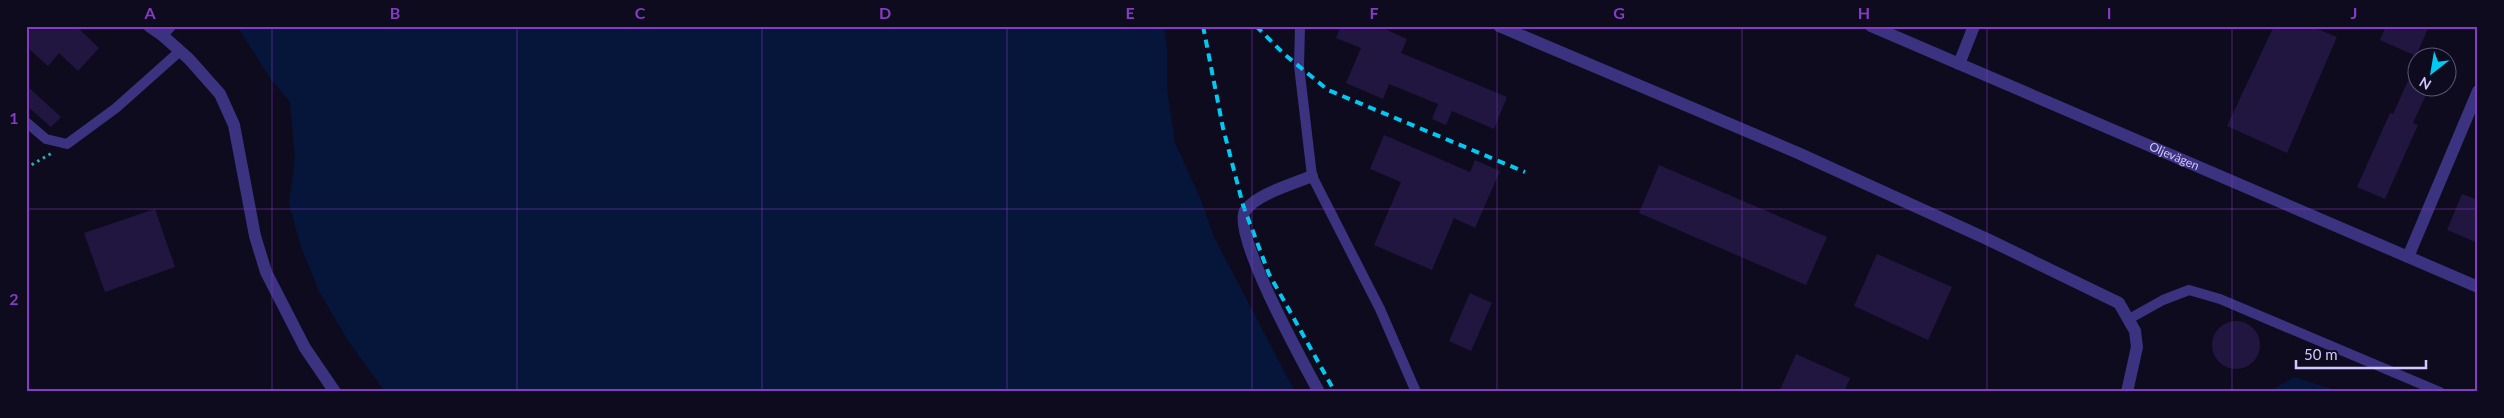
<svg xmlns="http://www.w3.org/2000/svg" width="2504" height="418" font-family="Lato,sans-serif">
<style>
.water{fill:#06163b}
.building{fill:#211640}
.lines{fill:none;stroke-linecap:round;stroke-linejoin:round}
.path{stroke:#26b3b4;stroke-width:3;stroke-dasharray:2.5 4;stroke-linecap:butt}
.lane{stroke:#3b3380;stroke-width:10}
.street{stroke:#3b3380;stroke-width:12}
.rail{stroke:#00caf2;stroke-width:4;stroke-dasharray:8 6;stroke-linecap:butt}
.grid{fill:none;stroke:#843cc5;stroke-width:1;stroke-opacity:0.55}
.labels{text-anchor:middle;stroke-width:4;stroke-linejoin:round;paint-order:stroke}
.street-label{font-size:12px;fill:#d2c7ff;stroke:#0f0b1e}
.neatline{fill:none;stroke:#843cc5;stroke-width:2}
.grid-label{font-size:16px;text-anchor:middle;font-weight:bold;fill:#843cc5}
</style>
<rect width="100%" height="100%" fill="#0f0b1e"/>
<path class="water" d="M237,26h927l3,21v42l8,54 26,57 13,37 81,155h-910l-38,-53 -28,-48 -18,-44 -12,-43 6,-45 -5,-57 -20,-24z
M2294,377l48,15h-74z"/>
<path class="building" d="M34,26h42l23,22 -21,23 -19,-18 -11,13 -22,-20v-11z
M1341,26h37l29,13 -6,14 106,44 -13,32 -42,-18 -6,14 -14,-6 6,-15 -49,-20 -6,15 -37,-16 15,-35 -25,-10z
M2274,26h36l27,11 -50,116 -60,-27z
M2386,26h43l-13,30 -36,-16z
M2416,63v25h13l-16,35 5,2 -33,74 -28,-12 33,-74 3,1z
M26,85l35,32 -10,10 -25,-22z
M1384,135l86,37 5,-12 25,11 -25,57 -21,-10 -22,52 -58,-25 27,-63 -31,-13z
M1659,165l168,72 -21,48 -167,-72z
M2462,194l16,6v43l-31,-13z
M155,209l20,58 -70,25 -21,-59z
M1877,254l75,33 -24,53 -74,-34z
M1470,293l22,10 -21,48 -22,-10z
M2212 345a24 24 0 1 1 48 0a24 24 0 1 1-48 0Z
M1796,354l54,24 -6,14h-65z"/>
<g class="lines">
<path class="path" d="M26,168l26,-15"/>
<path class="lane" d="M1300,26l-1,40 13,110 68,133 36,83
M26,122l20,17 21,5 49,-36 64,-57
M2129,319l34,-19 26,-10 31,9 220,93"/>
<g class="street">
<path d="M149,26l13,9 8,-9"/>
<path d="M1499,26l299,127 189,86 132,64 16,28 2,16 -10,45"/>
<path id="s1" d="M1871,26l607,261"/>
<path d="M162,35l27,24 31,35 14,31 21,111 11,36 39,76 30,44"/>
<path d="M1959,64l15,-38"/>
<path d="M1312,176c-18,8 -56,18 -67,35 -14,22 60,155 74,181"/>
<path d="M2408,257l70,-166"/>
</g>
<path class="rail" d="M1203,26l20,102 20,77 26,69 66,118
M1256,26l28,28 44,36 197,82"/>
</g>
<path class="grid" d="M272,26v366M517,26v366M762,26v366M1007,26v366M1252,26v366M1497,26v366M1742,26v366M1987,26v366M2232,26v366M26,209h2452"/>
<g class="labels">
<g class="street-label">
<text dy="4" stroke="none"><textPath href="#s1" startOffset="330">Oljevägen</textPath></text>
</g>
</g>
<rect width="2504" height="418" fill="none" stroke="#0f0b1e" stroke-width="55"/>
<g transform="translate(2432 72) rotate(211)"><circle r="24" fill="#0f0b1e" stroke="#5d5678"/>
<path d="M0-4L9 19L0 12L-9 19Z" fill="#00caf2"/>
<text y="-8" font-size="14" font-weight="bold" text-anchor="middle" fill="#d2c7ff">N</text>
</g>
<path d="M2296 360v8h130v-8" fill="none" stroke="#d2c7ff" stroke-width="2.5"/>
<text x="2304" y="360" font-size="15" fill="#d2c7ff" stroke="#0f0b1e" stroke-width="4" paint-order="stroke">50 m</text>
<rect x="28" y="28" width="2448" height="362" class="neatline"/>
<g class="grid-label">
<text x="150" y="19">A</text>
<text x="395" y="19">B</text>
<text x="640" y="19">C</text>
<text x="885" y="19">D</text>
<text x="1130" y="19">E</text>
<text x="1374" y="19">F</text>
<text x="1619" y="19">G</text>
<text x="1864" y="19">H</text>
<text x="2109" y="19">I</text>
<text x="2354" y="19">J</text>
<text x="14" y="124">1</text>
<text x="14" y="305">2</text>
</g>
</svg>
